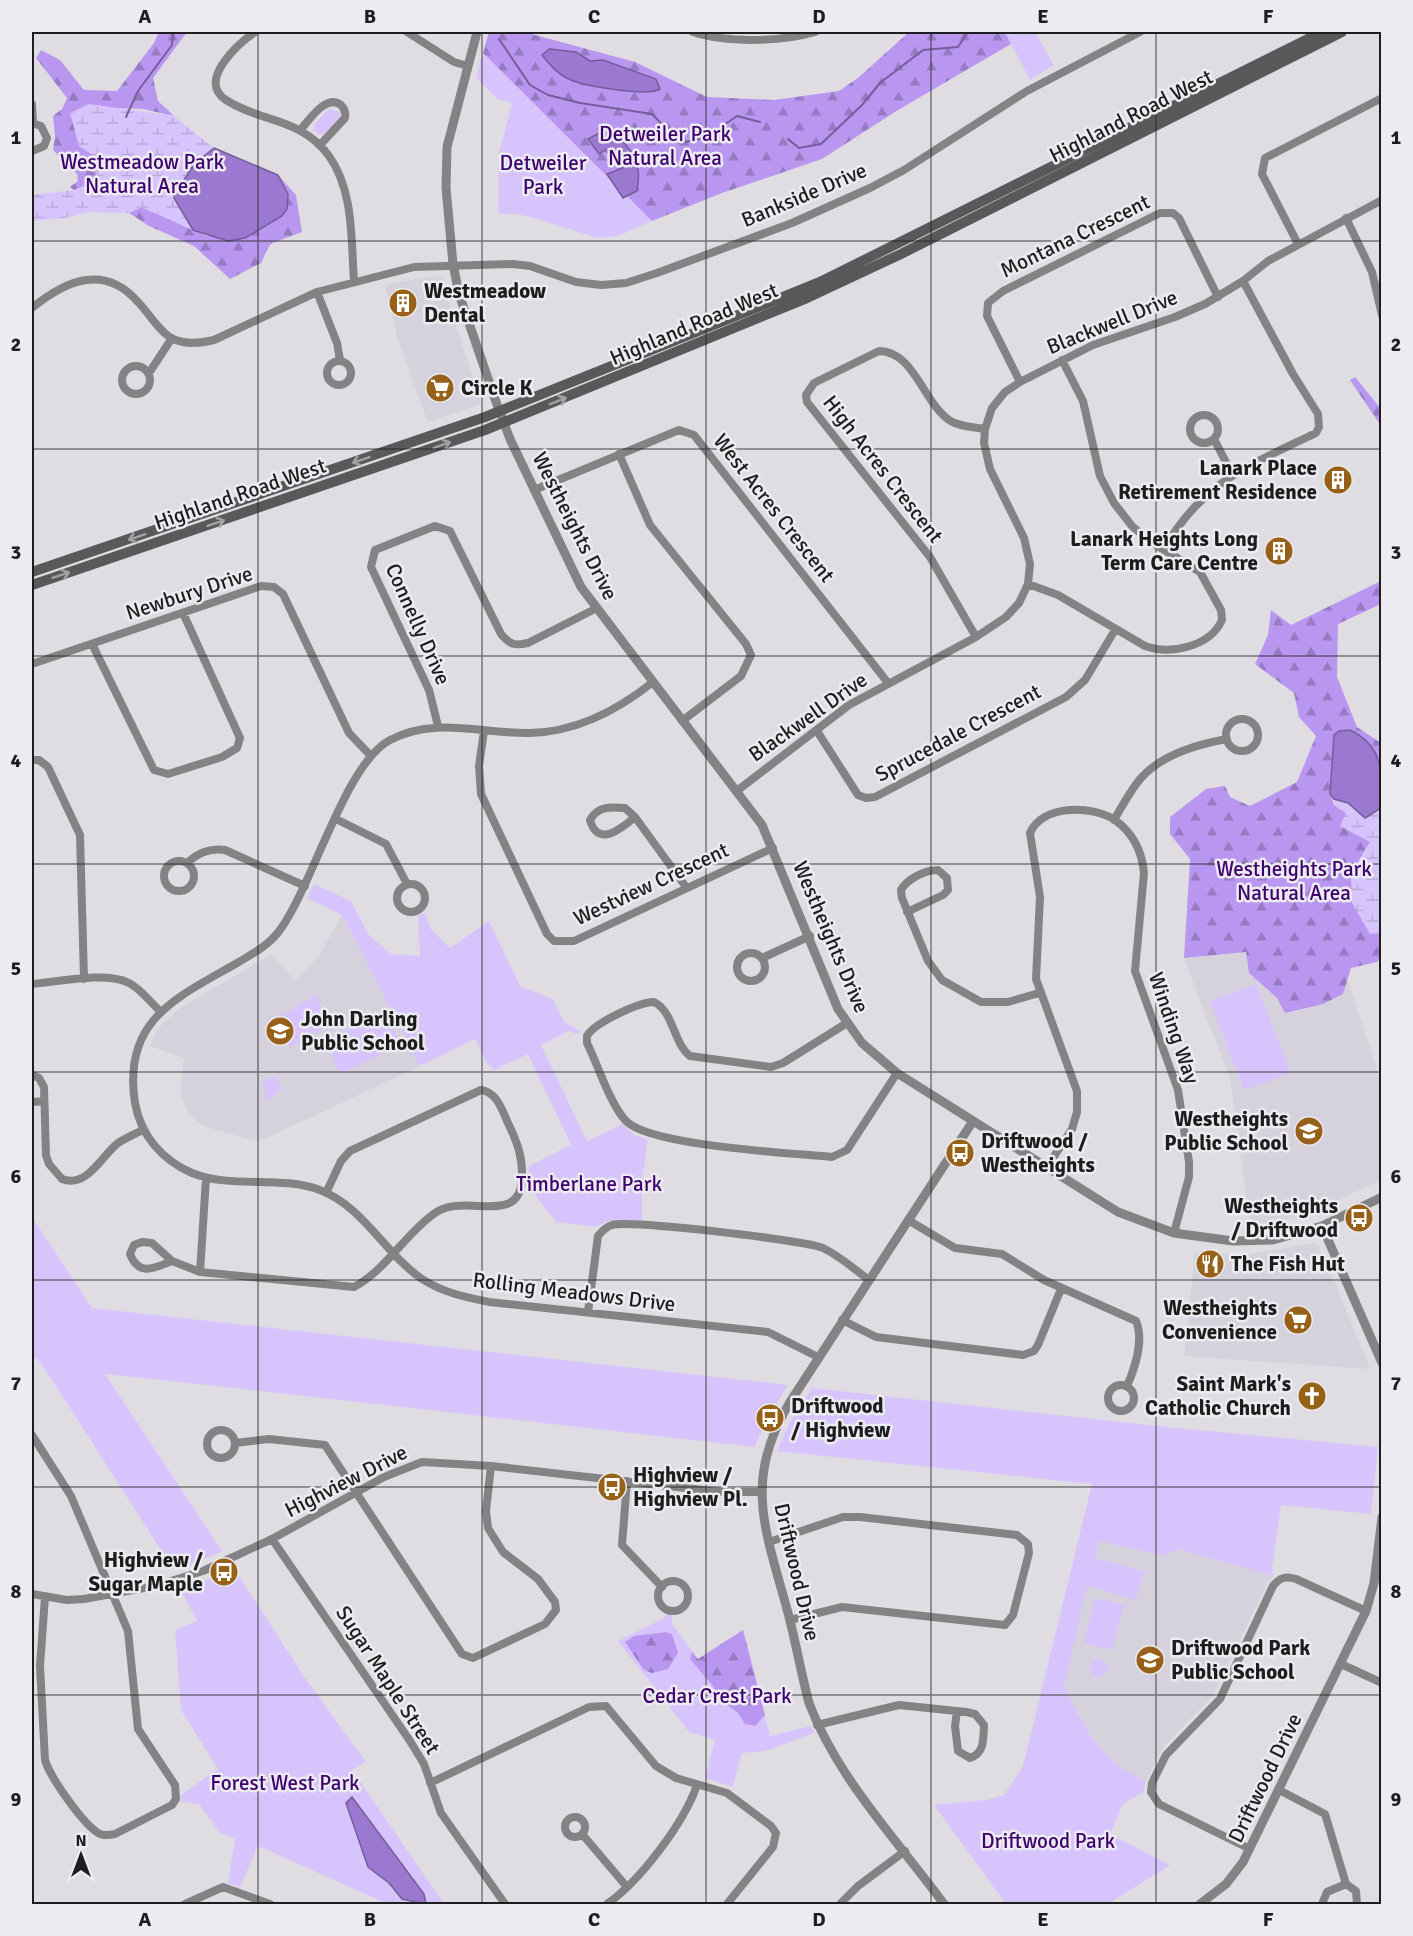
<svg xmlns="http://www.w3.org/2000/svg" width="1413" height="1936" font-family="Signika,sans-serif">
<style>
.built{fill:#d5d1dd}
.green{fill:#d8c4fc}
.forest{fill:url(#forest-firs)}
.wetland{fill:url(#wetland-marsh)}
.water{fill:#9b79d0;stroke:#755d9b;stroke-width:1.5}
.lines{fill:none;stroke-linecap:round;stroke-linejoin:round}
.stream{stroke:#755d9b;stroke-width:2}
.minor{stroke:#838385;stroke-width:8}
.tertiary{stroke:#838385;stroke-width:9}
.secondary{stroke:#59585b;stroke-width:10}
.oneway{stroke:#a2a2a5}
.grid{fill:none;stroke:#1d1d1f;stroke-width:1.5;stroke-opacity:0.55}
.labels{text-anchor:middle;stroke-width:5;stroke-linejoin:round;paint-order:stroke}
.street-label{font-size:21px;fill:#1d1d1f;stroke:#ecebef}
.park-label{font-size:21px;fill:#3e006f;stroke:#ecebef}
.poi-label{font-size:21px;font-weight:bold;fill:#1d1d1f;stroke:#ecebef;text-anchor:start}
.neatline{fill:none;stroke:#1d1d1f;stroke-width:2}
.grid-label{font-size:20px;text-anchor:middle;font-weight:bold;fill:#1d1d1f}
</style>
<defs>
<pattern id="forest-firs" width="22" height="20" patternUnits="userSpaceOnUse" patternTransform="scale(1.5)"><rect width="22" height="20" fill="#b997f0"/><path d="M5 1l3.5 6h-7zM16 11l3.5 6h-7z" fill="#967bc2"/></pattern>
<pattern id="wetland-marsh" width="20" height="14" patternUnits="userSpaceOnUse" patternTransform="scale(1.5)"><rect width="20" height="14" fill="#d8c4fc"/><path d="M1 5h8M5 5V1M11 12h8M15 12V8" fill="none" stroke="#b9a8d8"/></pattern>
</defs>
<rect width="100%" height="100%" fill="#dfdde2"/>
<path class="built" d="M438,275l3,2 40,127 -53,18 -30,-82 -13,-55z
M342,915l78,151 -162,76 -55,-16 -16,-15 -7,-22 4,-31 -34,-12 4,-9 8,-13 18,-16 92,-54 23,27 24,-25z
M1246,952l97,15 38,114v99l-77,36 -53,10 -21,-147 -46,-121z
M1314,1243l4,3 19,41 33,82 -186,-13 11,-104 48,3z
M1099,1540l63,16 15,-7 97,27 -6,6 -56,115 -48,49 -18,35 -24,-10 -24,-24 -34,-60 11,-59z"/>
<path class="green" d="M1005,32h30l19,33 -24,15z
M483,53l169,168 -34,15 -21,2 -59,-19 -20,-5h-20l1,-61 13,-50 -15,-4 -21,-22z
M328,109l12,3v8l-12,12 -8,3 -7,-5 2,-6z
M314,884l37,17 18,34 22,19 29,2 -2,-40 7,-3 5,15 20,20 39,-27 31,65 33,13 11,23 16,9 -1,3 -11,-3 -27,14 46,96 36,-17 11,11 14,5 -6,39v42h-34l-11,6 -41,-5 -28,-36 1,-20 42,-21 -43,-91 -34,16 -8,-8 -11,-23 -55,27 -78,-151 -35,-17z
M1256,984l35,89 -47,17 -34,-89z
M316,995l14,30 -40,22 -14,-28z
M385,1011l16,33 -61,30 -15,-34z
M274,1076l8,13 -6,3 -1,5 -7,3 -6,-18z
M32,1217l60,91 696,77 -22,35 -11,27c-217,-24 -433,-50 -650,-73l117,177 -33,15 -16,3 -119,-186 -17,-25 -5,2z
M812,1388l364,40 202,19 -7,67 -90,-9 -9,64 2,7 -97,-27 -14,7 -64,-15 -8,32 4,-15 49,13 -8,29 -49,-14 -23,101c24,43 34,74 82,94l-3,11 -20,12 -13,30 60,31 -62,39h-102l-72,-99 52,-5 18,-5 19,-29 69,-282 -315,-33 13,-29z
M235,1570l70,108 61,84 -14,8 92,134h-64l1,-3 -123,-55 -18,41 -12,-4 7,-45 -15,-5 -21,-29 -18,-3v-6l37,-26 -37,-59 -6,-80 22,-9 -17,-32z
M1095,1598l29,7 -12,45 -28,-7z
M667,1613l5,1v10l26,35 45,-29 27,106 41,-10 3,7 -48,18 -24,2 -9,34 -28,-9 10,-38 -26,-8 -71,-91 46,-23z
M1090 1668a9 9 0 1 1 18 0a9 9 0 1 1-18 0Z"/>
<path class="forest" d="M159,32h28l-34,46 5,23 16,15 -31,-7 -27,-1 -22,48 3,25 -23,9 -4,-3 8,-6 -1,-7 -24,-24 2,-13 -2,-21 9,-7 5,-11 -31,-40 5,-8 19,10 24,30 33,1 37,-48z
M489,32h35l111,30 72,35 67,3 65,-9 19,-13 51,-46h96l6,12 -113,66 -76,49 -100,34 -70,28 -169,-168z
M278,175l18,20 6,37 -32,12 -9,19 -31,16 -36,-33 -45,-20 -20,-13 12,-6 66,29 81,-42z
M1355,377l26,32v17l-31,-46z
M1381,581v23l-43,20 -1,53 20,50 24,16v20l-18,-26 -29,-2 -4,58 4,12 12,8 24,29 -12,20 20,71 3,-5v29l-4,5 -26,6 -8,26 -20,10 -38,9 -8,-15 -28,-25 -3,-21 -62,6 6,-99 -20,-25v-17l36,-28 19,-3 5,11 20,9 47,-24 19,-46 -17,-19 -5,-24 -39,-29 13,-29 3,-25 20,15z
M743,1630l22,85 -10,11 -10,-2 -7,-11 -19,-14 -6,-13 -23,-27 2,-7 6,7z
M666,1632l6,2 6,19 -10,16 -16,4 -8,-3 -19,-28 9,-6z"/>
<path class="wetland" d="M89,104l85,12 40,32 -20,16 -20,34 19,32 -52,-23 -12,6 -40,-1 -24,6 -33,3v-26l42,-5 23,-9 -3,-25 -15,-10 -9,-33z
M1334,799l14,4 7,8 26,-3 1,120 -4,5 -8,1 -18,-31 -1,-27 19,-34 -30,-16 6,-13 -12,-8z"/>
<path class="water" d="M549,49l27,3 14,9 13,-1 53,19 4,10c-13,8 -74,-3 -89,-9 -13,-5 -21,-15 -29,-25z
M610,127c21,23 33,32 27,64l-14,7 -16,-24 16,-6 -18,-18 -6,4 -11,-15z
M214,148l64,27 10,19 -1,15 -5,7 -37,22 -17,3 -35,-11 -19,-32 2,-14 8,-4 10,-16z
M1350,730c35,17 32,44 31,78l-16,10 -17,-15 -14,-4 -4,-5 4,-59 5,-4z
M352,1797l72,97 2,10 -24,-5 -13,-16 -21,-16 -22,-64z"/>
<g class="lines">
<path class="stream" d="M499,39l31,46 18,10 32,8 72,11 28,29 25,-5 32,-22 23,6
M126,117l12,-26 34,-46 1,-13
M788,139l11,9 22,-4 41,-39 18,-22 43,-33 35,-3 10,-15"/>
<path class="minor" d="M255,32c-16,11 -59,49 -29,68 35,23 75,17 103,56 25,35 22,84 25,125
M407,32l47,30 14,4
M693,32c33,11 89,10 122,0
M32,104l1,19
M32,123l9,3 6,12 -3,8 -12,5
M300,130c9,-9 26,-37 41,-25 4,4 5,8 4,13l-25,27
M1346,218l26,54 10,43
M1298,244l-36,-70 3,-16 117,-60
M317,292l20,51 3,17
M32,308c33,-27 72,-45 106,-6 11,11 21,30 35,37 14,6 28,4 41,1l103,-48 97,-25 99,-3 17,2 46,16 25,3 25,-2 31,-10 135,-50 78,-35 34,-18 123,-79 113,-59
M327 373a12 12 0 1 1 24 0a12 12 0 1 1-24 0Z
M122 380a14 14 0 1 1 28 0a14 14 0 1 1-28 0Z
M149,373l23,-35
M1020,382l-33,-66 1,-13 15,-12 157,-78h13l6,5 39,79
M1190 429a14 14 0 1 1 28 0a14 14 0 1 1-28 0Z
M1214,439l18,35
M619,454l31,71 96,119 5,11 -10,21 -59,45
M534,490l145,-60 15,5 194,248
M1164,549c38,-67 86,-84 152,-116l3,-6 -1,-13 -25,-40 -50,-93
M1028,584l30,11 87,51c25,9 65,1 77,-26l-1,-10 -21,-38 -52,-32 -16,-14 -18,-23 -14,-27 -17,-75 -21,-41
M976,637l-46,-80 -123,-155 -1,-7 8,-12 65,-32c35,0 44,51 70,69 10,7 25,7 36,9
M92,644l62,126 14,4 54,-17 15,-9 3,-10 -57,-125
M32,664l229,-78 13,1 9,7 66,139 21,22
M653,682c-35,28 -77,50 -123,51 -48,1 -95,-17 -140,7 -44,23 -76,141 -108,187 -11,17 -28,26 -45,36 -61,35 -115,57 -102,140 6,33 27,57 57,70 40,16 87,2 128,17 44,17 65,64 102,89 22,14 43,18 67,23l279,30 50,25
M1226 735a16 16 0 1 1 32 0a16 16 0 1 1-32 0Z
M438,726l-9,-36 -58,-123 4,-17 60,-24 15,5 51,103c9,11 14,12 27,9l67,-34
M484,731l-5,35 2,28 66,140 7,7h20l199,-93
M817,731l41,64 8,3 9,-1 191,-100 19,-17 30,-50
M32,760h7l9,7 32,68 4,144
M738,790l111,-85 127,-68 30,-20 13,-14 9,-19 2,-20 -6,-26 -34,-69 -6,-26 1,-14 7,-21 13,-16 15,-10 73,-37 82,-28 30,-13 38,-23 25,-20 114,-61
M635,817c-14,12 -37,31 -45,3 8,-14 20,-13 35,-12l10,9 51,70
M336,819l50,25 21,40
M1114,820c9,-15 17,-31 28,-43 20,-22 57,-33 85,-38
M164 876a15 15 0 1 1 30 0a15 15 0 1 1-30 0Z
M187,863c11,-10 22,-15 38,-13l80,36
M397 898a14 14 0 1 1 28 0a14 14 0 1 1-28 0Z
M907,912l36,-17 5,-5 -1,-12 -9,-8c-13,0 -31,9 -37,20l1,8 26,63 14,19 39,22h27l31,-9
M737 967a14 14 0 1 1 28 0a14 14 0 1 1-28 0Z
M762,958l48,-22
M32,984c25,-2 74,-13 97,-1 12,6 21,19 31,28
M847,1023l-64,40 -12,4 -81,-11c-17,-13 -16,-44 -36,-54 -15,0 -60,21 -67,34v7c11,22 23,61 39,78 24,25 166,32 206,36l15,-7 50,-77
M32,1075l7,3 5,9 2,68 3,9 13,15c25,10 40,-24 56,-36 8,-5 17,-9 25,-13
M32,1102l12,-1
M1047,1167l25,-38 5,-17v-21l-41,-112 4,-82 -10,-64c13,-29 62,-28 85,-13 18,13 27,31 29,53l-9,98 43,119 11,72v15l-15,56
M908,1220l47,28 47,6 42,26 92,41c8,19 -1,47 -9,65
M172,1261c-18,7 -33,16 -42,-7l4,-9 8,-3 10,1 20,18 28,11 154,15c32,-17 52,-54 81,-74 29,-21 84,14 87,-33 1,-22 -4,-36 -14,-57 -6,-13 -11,-31 -27,-33l-131,61 -9,10 -15,32
M200,1272l6,-94
M588,1312l10,-76c4,-5 8,-9 14,-11 20,-5 191,15 211,23 17,8 31,21 46,32
M842,1320l34,17 147,18 11,-4 4,-6 23,-56
M1108 1398a13 13 0 1 1 26 0a13 13 0 1 1-26 0Z
M207 1444a14 14 0 1 1 28 0a14 14 0 1 1-28 0Z
M32,1435l39,61 57,135 10,98 37,56 1,14 -4,6 -57,29c-5,1 -10,2 -15,0 -16,-8 -50,-57 -55,-74l-5,-94 5,-69
M235,1443l34,-4 56,6 137,209 11,4 72,-34 11,-14 -1,-8 -17,-23 -35,-27 -15,-24 -2,-17 5,-45
M627,1481l-5,64 40,42
M272,1539l138,202 14,23 17,49 64,91
M769,1542l74,-25h17l157,18 11,9 1,9 -16,62 -8,10 -163,-18 -52,13
M658 1596a15 15 0 1 1 30 0a15 15 0 1 1-30 0Z
M32,1594l35,6 17,-1 71,-13 48,-15 69,-32 112,-62 38,-15 69,4 230,26h40
M1341,1664l41,19
M817,1725l82,-20 67,7 9,2 9,11c-1,14 1,28 -14,33l-12,-7 -3,-25 2,-15
M430,1783l159,-76 17,-1 50,60 20,12 51,15 44,33 5,7 -3,14 -46,57
M1279,1790l46,24 21,70
M565 1827a10 10 0 1 1 20 0a10 10 0 1 1-20 0Z
M582,1834l45,53
M1250,1849l-91,-45 -8,-12 1,-9 14,-28 54,-56 53,-113c7,-9 13,-10 23,-7l70,32
M185,1904l38,-17 47,17
M607,1904c33,-23 77,-81 90,-119
M840,1904l18,-18 47,-35
M1322,1904l5,-12 19,-8 10,7 1,13"/>
<path class="tertiary" d="M477,32l-30,115 -1,41 7,76 6,30 36,105 15,40 71,148 181,238 76,184 24,34 35,30 221,139 56,21 59,8 40,-1 49,-14 60,-29
M1322,1226l60,137
M944,1904c-47,-64 -106,-125 -135,-201 -8,-30 -13,-60 -21,-90 -22,-82 -46,-132 2,-211l183,-281
M1200,1904l26,-20 17,-22 123,-251 8,-28 8,-66"/>
<path class="secondary" d="M32,572l453,-155 335,-135 502,-250
M32,585l453,-155 322,-132 94,-44 441,-222"/>
</g>
<defs><path id="oneway-shaft" d="M-6 0H5M1.5-3L5.5 0L1.5 3" fill="none" stroke-width="1.6" stroke-linecap="round" stroke-linejoin="round" transform="scale(1.5)"/></defs>
<g class="oneway">
<use href="#oneway-shaft" transform="translate(558 401) rotate(-22)"/>
<use href="#oneway-shaft" transform="translate(442 445) rotate(-20)"/>
<use href="#oneway-shaft" transform="translate(361 460) rotate(161)"/>
<use href="#oneway-shaft" transform="translate(216 523) rotate(-19)"/>
<use href="#oneway-shaft" transform="translate(137 537) rotate(161)"/>
<use href="#oneway-shaft" transform="translate(61 575) rotate(-18)"/>
</g>
<path class="grid" d="M258,32v1872M482,32v1872M706,32v1872M931,32v1872M1156,32v1872M32,241h1350M32,449h1350M32,656h1350M32,864h1350M32,1072h1350M32,1280h1350M32,1487h1350M32,1695h1350"/>
<defs>
<g id="building-disc" transform="scale(1.5)"><circle r="9.5" fill="#976119" stroke="#ecebef"/><path d="M-4-6H4V6H1V3H-1V6H-4ZM-2.5-4.3h1.7v1.8h-1.7ZM.8-4.3h1.7v1.8H.8ZM-2.5-1h1.7V.8h-1.7ZM.8-1h1.7V.8H.8Z" fill="#fff"/></g>
<g id="supermarket-disc" transform="scale(1.5)"><circle r="9.5" fill="#976119" stroke="#ecebef"/><path d="M-6-5.5h2.5l.6 2H6L4.5 2H-2.5L-4.4-4H-6ZM-1.5 3.2a1.3 1.3 0 1 0 .1 0ZM3 3.2a1.3 1.3 0 1 0 .1 0Z" fill="#fff"/></g>
<g id="school-disc" transform="scale(1.5)"><circle r="9.5" fill="#976119" stroke="#ecebef"/><path d="M0-5L7-2L0 1L-7-2ZM-4 1L0 2.5L4 1V4Q0 6-4 4Z" fill="#fff"/></g>
<g id="bus-disc" transform="scale(1.5)"><circle r="9.5" fill="#976119" stroke="#ecebef"/><path d="M-5-6H5V4H4V6H2V4H-2V6H-4V4H-5ZM-3.5-4V0h7V-4ZM-3.5 1.2v1.5H-2V1.2ZM2 1.2v1.5H3.5V1.2Z" fill="#fff"/></g>
<g id="restaurant-disc" transform="scale(1.5)"><circle r="9.5" fill="#976119" stroke="#ecebef"/><path d="M-5-6h1v4h1v-4h1v4h1v-4h1v5L-1.5 .5V6h-2V.5L-5-1ZM5-6V6H3V1.5H1.5Q1.5-4 5-6Z" fill="#fff"/></g>
<g id="church-disc" transform="scale(1.5)"><circle r="9.5" fill="#976119" stroke="#ecebef"/><path d="M-1.2-6h2.4v3.5h3.3v2.4h-3.3V6h-2.4V-.1h-3.3v-2.4h3.3Z" fill="#fff"/></g>
</defs>
<g fill-rule="evenodd">
<use href="#building-disc" x="403" y="303"/>
<use href="#supermarket-disc" x="440" y="388"/>
<use href="#building-disc" x="1338" y="480"/>
<use href="#building-disc" x="1279" y="551"/>
<use href="#school-disc" x="280" y="1031"/>
<use href="#school-disc" x="1309" y="1131"/>
<use href="#bus-disc" x="960" y="1153"/>
<use href="#bus-disc" x="1359" y="1218"/>
<use href="#restaurant-disc" x="1210" y="1264"/>
<use href="#supermarket-disc" x="1298" y="1320"/>
<use href="#church-disc" x="1312" y="1396"/>
<use href="#bus-disc" x="770" y="1418"/>
<use href="#bus-disc" x="612" y="1487"/>
<use href="#bus-disc" x="224" y="1572"/>
<use href="#school-disc" x="1150" y="1660"/>
</g>
<g class="labels">
<g class="street-label">
<text transform="translate(1131 116) rotate(-27)" y="7">Highland Road West</text>
<text transform="translate(804 195) rotate(-23)" y="7">Bankside Drive</text>
<text transform="translate(1075 236) rotate(-26)" y="7">Montana Crescent</text>
<text transform="translate(1112 322) rotate(-22)" y="7">Blackwell Drive</text>
<text transform="translate(694 324) rotate(-23)" y="7">Highland Road West</text>
<text transform="translate(883 469) rotate(52)" y="7">High Acres Crescent</text>
<text transform="translate(240 494) rotate(-19)" y="7">Highland Road West</text>
<text transform="translate(774 508) rotate(52)" y="7">West Acres Crescent</text>
<text transform="translate(575 526) rotate(63)" y="7">Westheights Drive</text>
<text transform="translate(189 593) rotate(-18)" y="7">Newbury Drive</text>
<text transform="translate(418 624) rotate(66)" y="7">Connelly Drive</text>
<text transform="translate(808 717) rotate(-35)" y="7">Blackwell Drive</text>
<text transform="translate(958 733) rotate(-28)" y="7">Sprucedale Crescent</text>
<text transform="translate(651 884) rotate(-25)" y="7">Westview Crescent</text>
<text transform="translate(831 937) rotate(67)" y="7">Westheights Drive</text>
<text transform="translate(1174 1028) rotate(71)" y="7">Winding Way</text>
<text transform="translate(574 1292) rotate(7)" y="7">Rolling Meadows Drive</text>
<text transform="translate(346 1481) rotate(-27)" y="7">Highview Drive</text>
<text transform="translate(797 1572) rotate(77)" y="7">Driftwood Drive</text>
<text transform="translate(388 1680) rotate(57)" y="7">Sugar Maple Street</text>
<text transform="translate(1265 1778) rotate(-64)" y="7">Driftwood Drive</text>
</g>
<g class="park-label">
<text x="665" y="141">Detweiler Park<tspan x="665" dy="24">Natural Area</tspan></text>
<text x="142" y="169">Westmeadow Park<tspan x="142" dy="24">Natural Area</tspan></text>
<text x="543" y="170">Detweiler<tspan x="543" dy="24">Park</tspan></text>
<text x="1294" y="876">Westheights Park<tspan x="1294" dy="24">Natural Area</tspan></text>
<text x="589" y="1191">Timberlane Park</text>
<text x="717" y="1703">Cedar Crest Park</text>
<text x="285" y="1790">Forest West Park</text>
<text x="1048" y="1848">Driftwood Park</text>
</g>
<g class="poi-label">
<text x="424" y="298">Westmeadow<tspan x="424" dy="24">Dental</tspan></text>
<text x="461" y="395">Circle K</text>
<text x="1317" y="475" text-anchor="end">Lanark Place<tspan x="1317" dy="24">Retirement Residence</tspan></text>
<text x="1258" y="546" text-anchor="end">Lanark Heights Long<tspan x="1258" dy="24">Term Care Centre</tspan></text>
<text x="301" y="1026">John Darling<tspan x="301" dy="24">Public School</tspan></text>
<text x="1288" y="1126" text-anchor="end">Westheights<tspan x="1288" dy="24">Public School</tspan></text>
<text x="981" y="1148">Driftwood /<tspan x="981" dy="24">Westheights</tspan></text>
<text x="1338" y="1213" text-anchor="end">Westheights<tspan x="1338" dy="24">/ Driftwood</tspan></text>
<text x="1231" y="1271">The Fish Hut</text>
<text x="1277" y="1315" text-anchor="end">Westheights<tspan x="1277" dy="24">Convenience</tspan></text>
<text x="1291" y="1391" text-anchor="end">Saint Mark's<tspan x="1291" dy="24">Catholic Church</tspan></text>
<text x="791" y="1413">Driftwood<tspan x="791" dy="24">/ Highview</tspan></text>
<text x="633" y="1482">Highview /<tspan x="633" dy="24">Highview Pl.</tspan></text>
<text x="203" y="1567" text-anchor="end">Highview /<tspan x="203" dy="24">Sugar Maple</tspan></text>
<text x="1171" y="1655">Driftwood Park<tspan x="1171" dy="24">Public School</tspan></text>
</g>
</g>
<rect width="1413" height="1936" fill="none" stroke="#ecebef" stroke-width="66"/>
<g transform="translate(81 1855)" stroke="#ecebef" stroke-width="4.5" paint-order="stroke">
<path d="M0-4.5L10 22L0 15L-10 22Z" fill="#1d1d1f"/>
<text y="-9" font-size="16" font-weight="bold" text-anchor="middle" fill="#1d1d1f">N</text>
</g>
<rect x="33" y="33" width="1347" height="1870" class="neatline"/>
<g class="grid-label">
<text x="145" y="23">A</text>
<text x="370" y="23">B</text>
<text x="594" y="23">C</text>
<text x="819" y="23">D</text>
<text x="1043" y="23">E</text>
<text x="1268" y="23">F</text>
<text x="16" y="144">1</text>
<text x="1396" y="144">1</text>
<text x="16" y="351">2</text>
<text x="1396" y="351">2</text>
<text x="16" y="559">3</text>
<text x="1396" y="559">3</text>
<text x="16" y="767">4</text>
<text x="1396" y="767">4</text>
<text x="16" y="975">5</text>
<text x="1396" y="975">5</text>
<text x="16" y="1183">6</text>
<text x="1396" y="1183">6</text>
<text x="16" y="1390">7</text>
<text x="1396" y="1390">7</text>
<text x="16" y="1598">8</text>
<text x="1396" y="1598">8</text>
<text x="16" y="1806">9</text>
<text x="1396" y="1806">9</text>
<text x="145" y="1926">A</text>
<text x="370" y="1926">B</text>
<text x="594" y="1926">C</text>
<text x="819" y="1926">D</text>
<text x="1043" y="1926">E</text>
<text x="1268" y="1926">F</text>
</g>
</svg>
